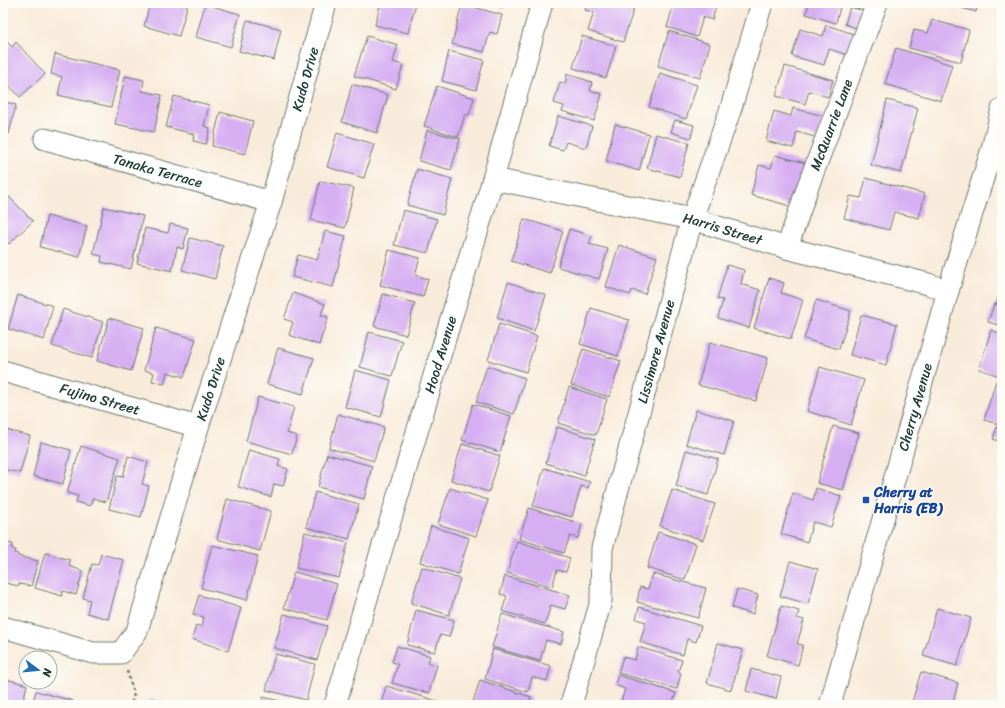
<svg xmlns="http://www.w3.org/2000/svg" width="1005" height="708" font-family="Sriracha,sans-serif">
<style>
.building{fill:#d6aff2}
.lines{fill:none;stroke-linecap:round;stroke-linejoin:round}
.street-casing{stroke:#6b7a6e;stroke-width:23}
.path{stroke:#6b7a6e;stroke-width:2.5;stroke-dasharray:3 3;stroke-linecap:butt}
.street{stroke:#fff;stroke-width:21}
.transit-dot{fill:#1a4fb4;stroke:#fdfcf7;stroke-width:1.5}
.labels{text-anchor:middle;stroke-width:3;stroke-linejoin:round;paint-order:stroke}
.street-label{font-size:14px;fill:#1f3d34;stroke:#fdfcf7}
.transit-label{font-size:14px;font-weight:bold;fill:#164399;stroke:#fdfcf7;text-anchor:start}
</style>
<rect width="100%" height="100%" fill="#fdfcf7"/>
<filter id="ink" filterUnits="userSpaceOnUse"><feTurbulence type="fractalNoise" baseFrequency=".025" numOctaves="2"/><feDisplacementMap in="SourceGraphic" scale="8" xChannelSelector="R" yChannelSelector="G"/><feConvolveMatrix kernelMatrix="1 2 1 2 8 2 1 2 1" color-interpolation-filters="sRGB"/></filter>
<filter id="wash" filterUnits="userSpaceOnUse"><feTurbulence type="fractalNoise" baseFrequency=".012" numOctaves="4" result="noise"/><feDisplacementMap in="SourceGraphic" scale="16" xChannelSelector="R" yChannelSelector="G"/><feGaussianBlur stdDeviation="0.9" result="paint"/><feColorMatrix in="noise" values="0 0 0 0 0 0 0 0 0 0 0 0 0 0 0 0 0 1.4 0 .05"/><feComposite in="paint" operator="in"/></filter>
<g filter="url(#wash)">
<rect width="100%" height="100%" fill="#f9ebda"/>
<g id="blocks">
<path class="building" d="M150,3h38l-9,33 -35,-10z
M372,3h44l-8,30 -33,-8 5,-19z
M488,3h17l-2,5z
M587,3h40l8,2 -12,37 -35,-11 6,-19 -9,-2z
M674,3h43l-5,17 -9,-3 -6,20 -30,-10z
M809,3h32l-5,20 -30,-9z
M944,3h34l-2,9z
M205,4l35,10 -9,33 -35,-10z
M462,4l40,11 -5,19 -7,-2 -6,20 -32,-8z
M850,7l20,6 -6,18 -19,-7z
M247,20l34,9 -7,31 -35,-9z
M932,20l37,10 -8,32 -52,-14 5,-18 14,3z
M826,25l28,9 -6,21 -19,-6 -5,16 -32,-9 8,-27 23,7z
M669,31l41,13 -10,34 -42,-12z
M367,36l31,9 -5,17 10,3 -7,24 -42,-13z
M582,36l34,10 -10,32 -33,-10z
M7,42l5,5 4,-5 29,32 -25,23 -17,-18v-34z
M896,48l56,17 -11,36 -56,-17z
M449,51l35,9 -8,30 -34,-9z
M55,54l65,16 -9,37 -53,-12 4,-18 -11,-3z
M785,66l48,14 -5,17 -19,-6 -4,13 -29,-8z
M660,73l37,12 -11,34 -37,-12z
M567,74l25,8 -2,9 12,3 -8,27 -32,-10 2,-5 -10,-3 6,-21 5,2z
M125,76l19,4 -2,11 20,4 -8,37 -39,-8z
M352,84l36,11 -11,38 -35,-11z
M437,86l37,12 -5,17h-4l-7,22 -34,-11z
M3,88l6,1 -3,13 10,3 -7,29 -6,-1z
M174,96l35,9 -5,21 6,2 -4,16 -13,-3 1,-7 -28,-7z
M887,100l31,8 -17,65 -30,-8z
M793,108l31,8 -6,22 -21,-6 -4,16 -27,-7 8,-30 17,5z
M220,112l33,9 -8,33 -33,-8z
M558,116l34,10 -6,22 -20,-6 -3,8 -14,-4z
M675,120l19,5 -3,13 -20,-6z
M615,124l34,10 -10,37 -33,-10z
M427,130l33,9 -9,31 -32,-9z
M337,133l37,11 -10,34 -37,-11z
M656,134l33,9 -9,34 -33,-9z
M3,144l5,1 -5,17z
M775,155l34,9 -12,44 -46,-13 8,-30 12,3z
M417,169l35,10 -9,36 -36,-10z
M866,178l59,16 -6,24 -25,-6 -5,18 -45,-12 6,-22 11,2z
M320,181l34,7 -9,40 -34,-8z
M8,196l25,25 -24,23 -6,-6v-37z
M104,207l39,9 -12,53 -30,-7 1,-6 -9,-2z
M403,210l34,9 -9,34 -34,-8z
M47,216l40,10 -8,31 -39,-10z
M524,219l39,12 -13,42 -39,-12z
M170,224l18,4 -5,21 -6,-2 -5,24 -35,-8 8,-35 23,5z
M569,229l23,7 -3,8 19,5 -9,30 -41,-12z
M325,231l21,5 -13,51 -41,-10 6,-22 19,5z
M190,238l33,8 -8,33 -33,-9z
M619,245l38,12 -12,37 -13,-4 -2,5 -24,-8z
M389,250l31,8 -5,17 13,4 -5,18 -43,-12z
M727,265l17,5 -3,14 19,6 -11,38 -31,-10 5,-18 -6,-1z
M769,278l15,5 -3,10 22,7 -12,39 -37,-11z
M508,282l38,13 -12,36 -37,-13z
M1002,285v41l-14,-4 6,-18 2,1z
M293,293l32,11 -4,11 7,2 -9,28 -30,-10 4,-13 -9,-3z
M383,294l32,9 -9,32 -32,-9z
M18,295l35,11 -9,34 -36,-11z
M816,300l35,11 -12,38 -35,-10z
M591,308l38,12 -11,36 -38,-12z
M63,309l40,13 -11,36 -40,-12z
M861,315l36,9 -11,41 -36,-10z
M109,318l35,10 -13,43 -34,-10z
M499,324l38,12 -11,36 -38,-12z
M156,328l40,11 -12,38 -17,-5 -3,12 -12,-3 2,-8 -10,-3z
M991,330l11,4v43l-23,-8z
M369,332l33,9 -10,35 -32,-9z
M710,342l58,16 -12,43 -58,-16z
M278,348l36,10 -11,36 -36,-10z
M583,349l38,12 -12,36 -38,-12z
M487,366l38,12 -11,36 -38,-12z
M820,367l44,13 -13,45 -44,-14z
M355,370l36,10 -10,37 -36,-10z
M996,381l6,2v59l-9,-3 5,-15 -14,-4z
M569,387l38,12 -11,36 -38,-12z
M258,397l36,10 -7,26 10,3 -5,18 -46,-13z
M473,404l38,12 -11,36 -38,-12z
M696,410l38,11 -10,34 -38,-11z
M338,414l46,13 -10,34 -45,-13z
M833,426l26,7 -16,57 -26,-7z
M557,427l38,12 -11,37 -38,-13z
M3,429l27,7 -10,37 -17,-4z
M41,442l30,8 -8,34 -30,-8z
M462,444l38,12 -11,36 -38,-12z
M81,446l39,12 -14,44 -13,-4 -3,8 -14,-4 2,-6 -11,-3z
M249,450l31,9 -2,7 10,3 -5,17 -9,-2 -3,13 -33,-10z
M686,450l32,9 -10,36 -32,-9z
M327,454l45,12 -8,33 -46,-12z
M128,456l20,6 -6,22 7,2 -8,31 -32,-8 8,-33 6,1z
M544,468l46,14 -2,6 -7,-2 -9,31 -39,-11z
M450,488l38,12 -12,36 -38,-12z
M816,488l25,8 -10,31 -18,-5 -6,20 -26,-8 12,-41 20,7z
M672,490l43,14 -12,36 -43,-14z
M315,492l44,12 -10,35 -43,-12z
M227,499l44,12 -11,40 -43,-12z
M529,508l53,16 -4,14 -8,-2 -6,17 -45,-14z
M431,526l38,12 -11,36 -38,-12z
M305,532l43,11 -9,35 -43,-10z
M658,532l38,12 -11,36 -38,-12z
M517,541l53,17 -4,14 -9,-2 -5,17 -45,-14z
M3,542l10,2 -1,5 4,1 -1,3 3,1v2l20,5 -7,25 -12,-2v2l-14,-3 1,-3 -3,-1z
M212,545l46,11 -11,44 -46,-12z
M45,553l25,7 -1,6 14,5 -7,24 -13,-4 -1,5 -27,-8z
M101,554l23,6 -16,59 -21,-6 3,-13 -7,-2 9,-34 6,1z
M790,561l28,8 -10,35 -28,-8z
M422,567l38,12 -11,36 -38,-12z
M294,572l43,12 -10,36 -43,-12z
M653,574l53,14 -8,30 -61,-16 3,-15 8,2z
M505,576l65,19 -5,14 -14,-4 -6,19 -43,-13 5,-15 -7,-2z
M737,589l21,6 -5,19 -21,-6z
M199,595l42,13 -13,43 -36,-12 4,-14 5,2 3,-10 -11,-3z
M781,606l18,5 -2,7 7,2 -7,24 6,1 -5,20 -31,-9z
M639,607l62,19 -5,16 -9,-3 -4,16 -43,-13 6,-20 -10,-3z
M937,608l34,10 -14,48 -34,-10z
M416,610l38,10 -5,17 -9,-2 -5,17 -28,-7z
M284,614l43,12 -10,34 -43,-12z
M502,614l62,18 -3,12 -15,-4 -6,21 -48,-14z
M718,643l25,7 -12,40 -24,-7z
M397,646l33,10 -2,7 9,2 -8,28 -37,-10 6,-19 -6,-2z
M638,647l44,13 -4,12 3,1 -4,16 -59,-16 5,-16 12,3z
M493,649l58,17 -4,15 -15,-4 -4,15 -43,-13z
M275,654l40,10 -9,36 -40,-10z
M751,669l30,8 -5,22 -30,-8z
M921,672l37,11 -6,22h-41z
M618,675l58,18 -4,12h-52l5,-16 -10,-4z
M3,678l24,7 -5,20h-19z
M480,680l51,17 -2,8h-57z
M386,686l51,15 -1,4h-55z
M36,691l37,10 -1,4h-40z
M263,697l29,7v1h-31z
M150,699l21,6h-23z"/>
</g>
</g>
<g filter="url(#ink)">
<use href="#blocks" fill-opacity="0" stroke="#6b7a6e" stroke-width="1"/>
<g class="lines">
<g class="street-casing">
<g id="street">
<path id="s1" d="M45,139l226,63"/>
<path id="s2" d="M493,179l199,40 95,29 141,36 20,7"/>
<path id="s3" d="M787,248l21,-62 69,-183"/>
<path id="s4" d="M3,371l195,56"/>
<path id="s5" d="M3,627l90,26h28l16,-22 61,-204 73,-225 55,-199"/>
<path id="s6" d="M335,705l158,-526 49,-176"/>
<path id="s7" d="M571,705l30,-104 1,-53 90,-329 39,-111 31,-105"/>
<path id="s8" d="M830,705l118,-414 44,-142 10,-40"/>
</g>
</g>
<path class="path" d="M127,671l7,23 -3,11"/>
<use href="#street" class="street"/>
</g>
</g>
<rect class="transit-dot" x="862" y="496" width="8" height="8" rx="2"/>
<g class="labels">
<g class="street-label">
<text dy="5" stroke="none"><textPath href="#s5" startOffset="726">Kudo Drive</textPath></text>
<text dy="5" stroke="none"><textPath href="#s3" startOffset="131">McQuarrie Lane</textPath></text>
<text dy="5" stroke="none"><textPath href="#s1" startOffset="117">Tanaka Terrace</textPath></text>
<text dy="5" stroke="none"><textPath href="#s2" startOffset="235">Harris Street</textPath></text>
<text dy="5" stroke="none"><textPath href="#s7" startOffset="365">Lissimore Avenue</textPath></text>
<text dy="5" stroke="none"><textPath href="#s6" startOffset="366">Hood Avenue</textPath></text>
<text dy="5" stroke="none"><textPath href="#s5" startOffset="402">Kudo Drive</textPath></text>
<text dy="5" stroke="none"><textPath href="#s4" startOffset="101">Fujino Street</textPath></text>
<text dy="5" stroke="none"><textPath href="#s8" startOffset="310">Cherry Avenue</textPath></text>
</g>
<g class="transit-label">
<text x="874" y="497">Cherry at<tspan x="874" dy="16">Harris (EB)</tspan></text>
</g>
</g>
<rect width="1005" height="708" fill="none" stroke="#fdfcf7" stroke-width="16"/>
<g transform="translate(38 670) rotate(106)"><circle r="19" fill="#fdfcf7" stroke="#a4b0a9"/>
<path d="M0-3L7 15L0 10L-7 15Z" fill="#1f6fb2"/>
<text y="-6" font-size="11" font-weight="bold" text-anchor="middle" fill="#1f3d34">N</text>
</g>
</svg>
